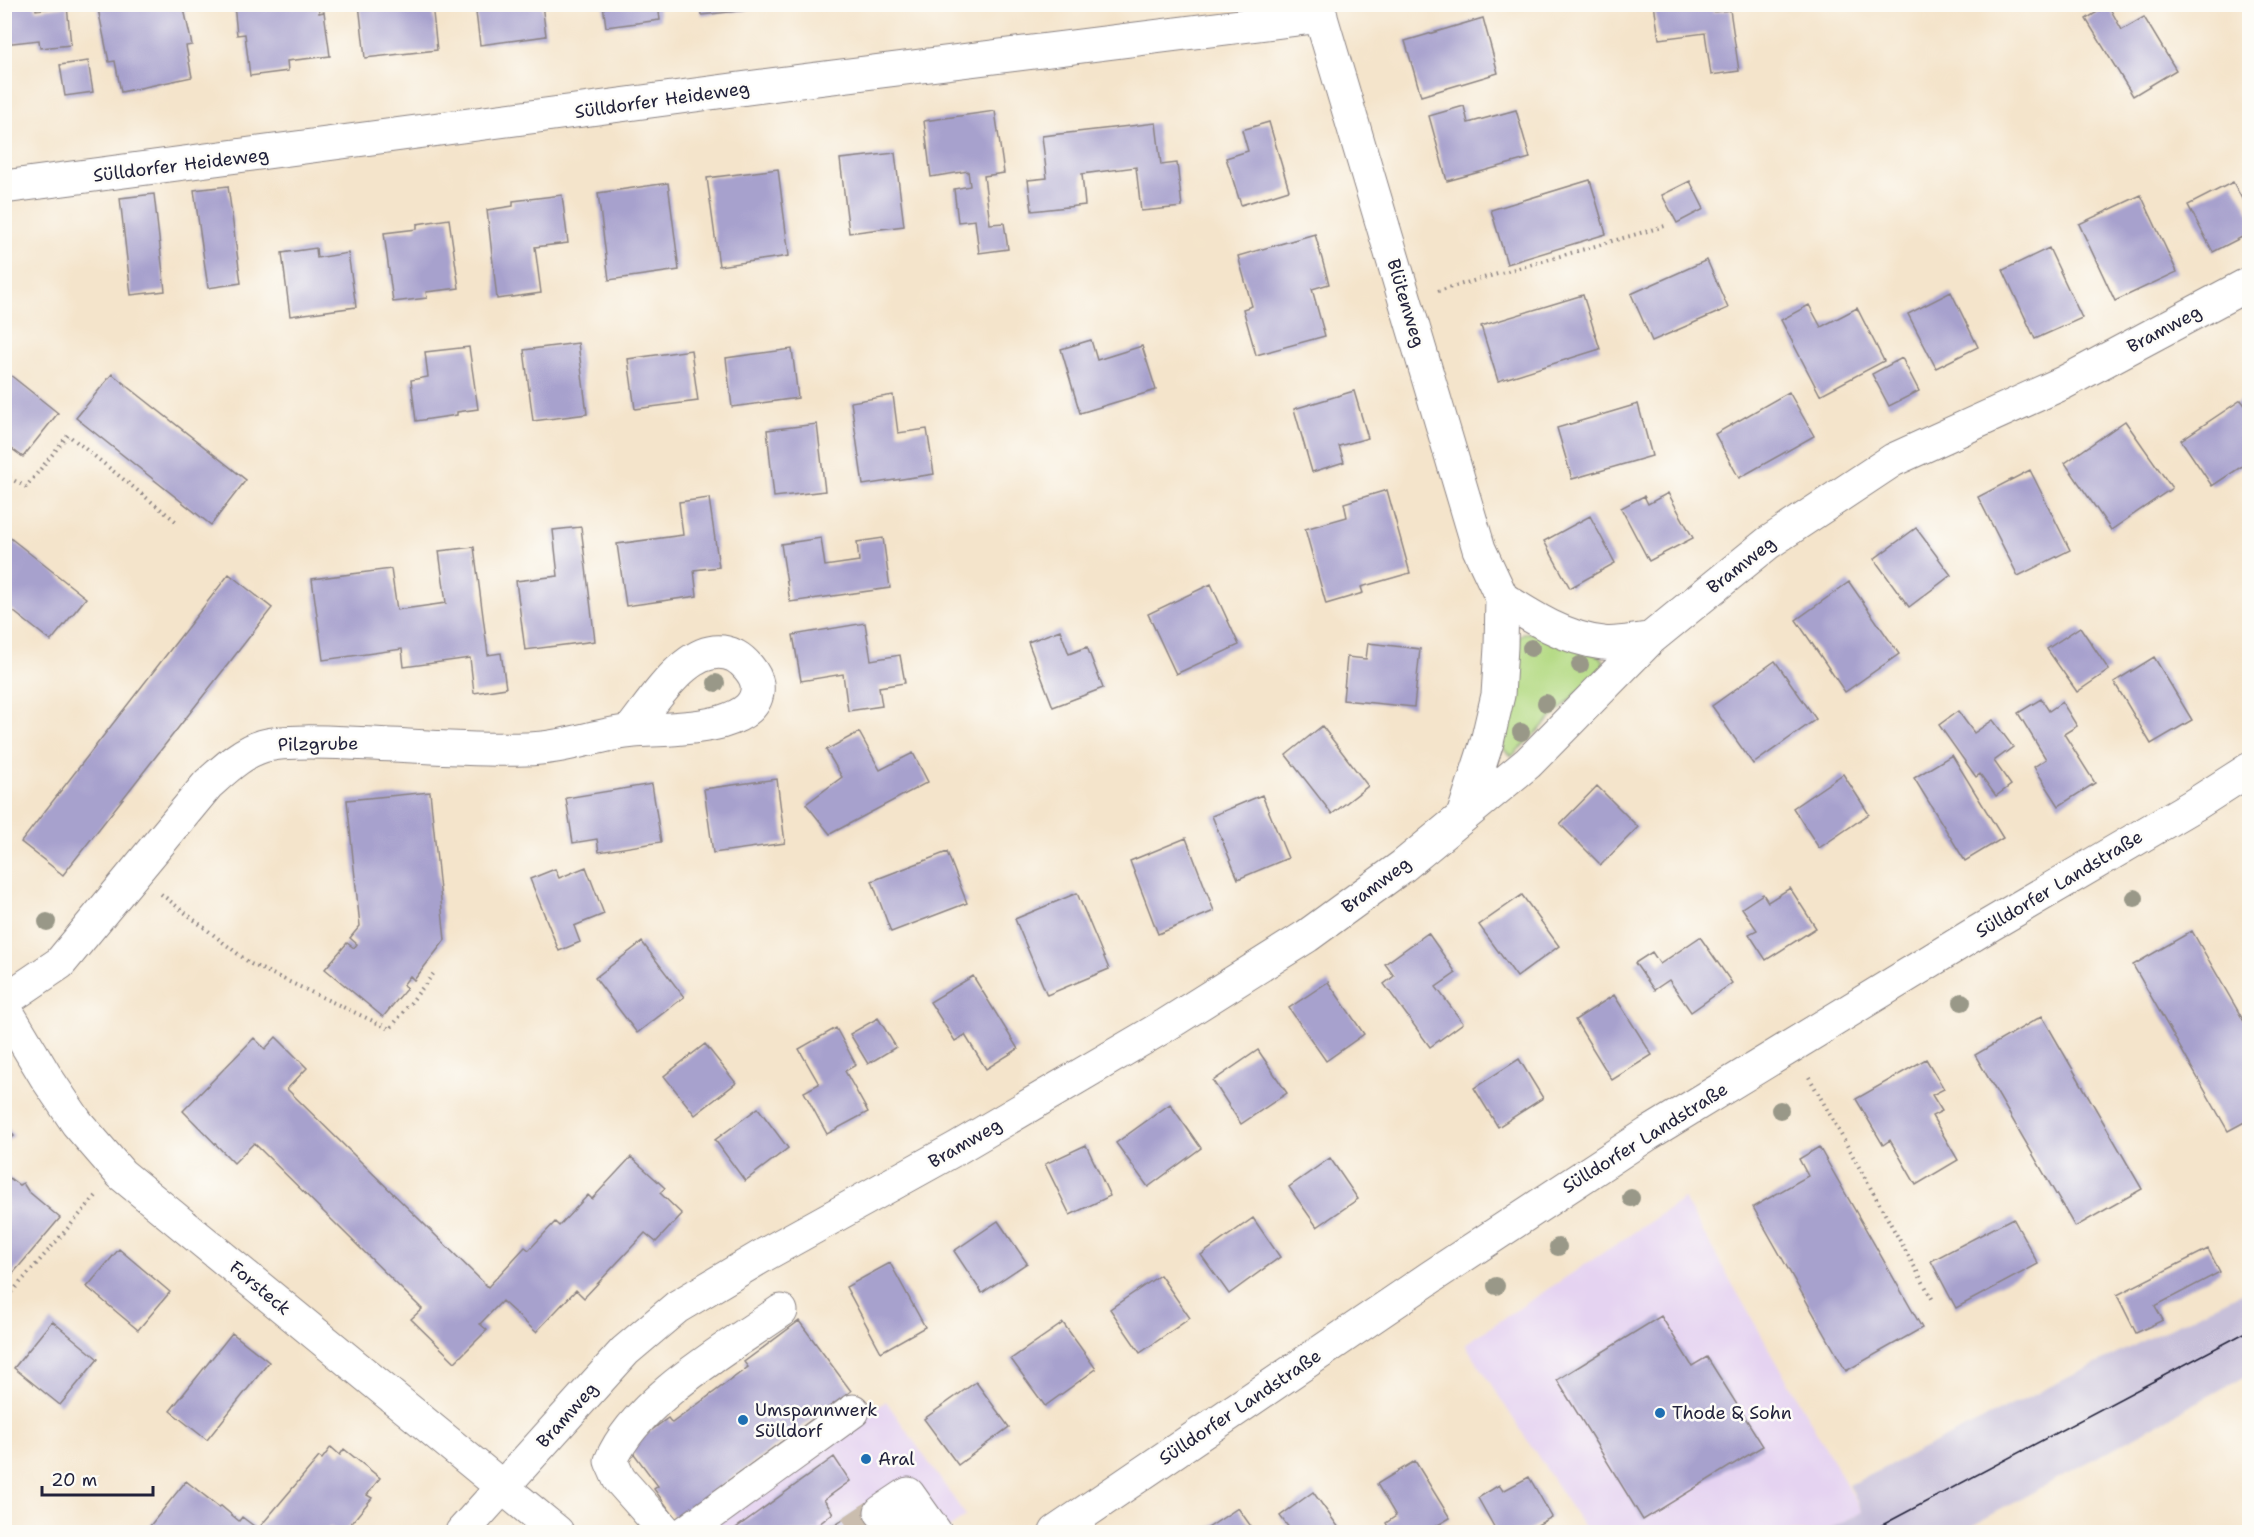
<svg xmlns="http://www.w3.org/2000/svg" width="2254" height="1537" font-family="'Shantell Sans',sans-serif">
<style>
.built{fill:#e5d3f1}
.industrial{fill:#c7c0d9}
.green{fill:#b4da83;stroke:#6b7e5f;stroke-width:1.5}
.building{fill:#a7a1cd}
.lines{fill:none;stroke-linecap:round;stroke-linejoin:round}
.minor-tunnel{stroke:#cabdae;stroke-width:33;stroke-dasharray:33 16;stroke-linecap:butt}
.minor-casing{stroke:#8b8383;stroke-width:35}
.major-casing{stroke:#8b8383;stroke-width:35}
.path{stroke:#8b8383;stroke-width:4;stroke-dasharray:1.5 4.5;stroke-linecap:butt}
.minor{stroke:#fff;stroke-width:33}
.major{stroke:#fff;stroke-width:33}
.tram{stroke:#22223b;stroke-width:1.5}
.tree{fill:#999888}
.poi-dot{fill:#1f6fb2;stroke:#fdfcf7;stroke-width:2}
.labels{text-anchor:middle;stroke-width:5;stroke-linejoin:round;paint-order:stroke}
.street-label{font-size:18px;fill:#22223b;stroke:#fdfcf7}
.poi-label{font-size:18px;fill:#22223b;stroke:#fdfcf7;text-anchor:start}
</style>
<rect width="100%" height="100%" fill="#fdfcf7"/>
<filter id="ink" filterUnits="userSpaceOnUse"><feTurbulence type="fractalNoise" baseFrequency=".0167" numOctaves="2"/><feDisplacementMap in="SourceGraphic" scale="12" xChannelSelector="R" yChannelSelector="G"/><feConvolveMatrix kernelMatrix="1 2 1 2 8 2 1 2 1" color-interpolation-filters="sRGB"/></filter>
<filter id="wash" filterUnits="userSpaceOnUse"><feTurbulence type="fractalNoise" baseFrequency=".008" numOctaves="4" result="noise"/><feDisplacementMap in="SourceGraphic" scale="24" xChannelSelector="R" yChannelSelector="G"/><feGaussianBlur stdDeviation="1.35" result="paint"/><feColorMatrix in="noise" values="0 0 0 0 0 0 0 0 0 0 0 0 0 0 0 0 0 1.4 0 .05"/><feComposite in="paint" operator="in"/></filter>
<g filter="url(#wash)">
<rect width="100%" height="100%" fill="#f4e4cb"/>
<path class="built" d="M1684,1199l178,313 -39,20h-236l-122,-188z
M886,1401l80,115 -23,16h-238z"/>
<path class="industrial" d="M2249,1289v85l-289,158h-137l39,-20 -13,-27z"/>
<path class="green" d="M1525,633h9l66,23 4,5 -3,9 -89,86 -9,-7 -1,-8 13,-96 4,-8z"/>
<g id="blocks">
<path class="building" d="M4,4h31l1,6 31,-4 4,39 -31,3 -1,-8 -35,4z
M97,4h86l9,41 -6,1 6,31 -71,15 -6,-31 -6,1z
M234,4h84l1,9 5,-1 6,44 -43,5 1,10 -38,5 -5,-42 -8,1z
M359,4h73l5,46 -72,8z
M475,4h67l4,32 -66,9z
M603,4h55l2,16 -54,7z
M700,4h67v4l-66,7z
M1372,4h15v1l-14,4z
M1654,4h58l1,8 17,-2 9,61 -28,4 -6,-42 -46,6z
M2108,5l14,25 22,-13 32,53 -43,26 -47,-77z
M1483,18l15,55 -77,23 -16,-55z
M88,61l5,31 -28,4 -5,-31z
M1464,106l4,17 48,-13 14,48 -83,23 -18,-65z
M995,111l9,62 -20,3 6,48 14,-1 4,26 -29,4 -4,-33 -17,2 -4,-33 16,-3 -2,-15 -37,6 -7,-56z
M1269,122l20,68 -48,15 -15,-47 22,-7 -6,-21z
M1156,123l5,42 16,-2 5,44 -41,4 -5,-44 -54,7 3,31 -53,6 -4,-31 19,-2 -5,-42z
M895,153l9,73 -55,7 -9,-74z
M778,169l11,87 -70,10 -12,-88z
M1590,180l16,54 -99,30 -16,-54z
M1690,181l14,28 -27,14 -15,-28z
M2233,182l17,32v19l-37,19 -25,-47z
M668,183l11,87 -70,10 -11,-87z
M228,186l13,97 -33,5 -14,-98z
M154,194l11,97 -34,4 -11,-97z
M562,195l6,48 -33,4 6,46 -44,6 -10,-89 26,-4v-5z
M2141,195l36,77 -62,29 -36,-77z
M449,219l10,69 -33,4 1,6 -34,4 -9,-69 33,-4v-5z
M1315,234l14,50 -17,5 13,47 -69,19 -13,-46 9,-3 -14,-50z
M316,248l1,10 31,-5 8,54 -66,9 -8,-63z
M2049,248l33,70 -47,21 -32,-69z
M1707,260l21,48 -76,33 -21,-47z
M1951,292l27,55 -42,21 -28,-54z
M1583,295l17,54 -102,32 -17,-55z
M1809,305l12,22 36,-19 27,53 -64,34 -39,-75z
M1091,340l6,20 45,-14 14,44 -76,23 -19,-64z
M578,343l9,71 -54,7 -9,-71z
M469,347l9,62 -21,3v3l-41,6 -5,-41 17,-3 -3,-25z
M792,349l6,49 -66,9 -6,-49z
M691,350l7,51 -63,8 -7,-50z
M1902,358l17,33 -30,15 -17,-32z
M4,370l54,43 -35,44 -19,-14z
M112,374l134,106 -35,45 -135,-107z
M1354,391l14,47 -29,8 5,16 -32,10 -18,-63z
M1789,392l25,44 -75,42 -24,-44z
M893,395l5,38 29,-4 7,45 -71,11 -12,-83z
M2241,400l9,12v49l-38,25 -31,-46z
M1638,404l14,52 -80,23 -15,-51z
M2125,421l47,67 -61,42 -46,-67z
M817,424l8,67 -51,6 -7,-67z
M2030,470l40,80 -52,26 -40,-79z
M1387,490l23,83 -49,14 2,6 -37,11 -21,-75 42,-12 -3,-14z
M1668,493l25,45 -44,23 -28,-53 23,-12 4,8z
M709,498l10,69 -25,3 3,26 -71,10 -9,-62 66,-9 -4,-33z
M1590,516l25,47 -45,25 -26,-47z
M581,527l14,114 -70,9 -9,-69 42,-5 -5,-46z
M1916,528l35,47 -42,32 -35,-48z
M4,533l82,65 -35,43 -47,-37z
M821,538l4,28 34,-5 -2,-19 26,-4 7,50 -100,14 -9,-58z
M474,547l14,108 13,-2 5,35 -32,5 -4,-35 -66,9 -2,-18 -79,11 -11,-81 79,-10 6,41 49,-7 -7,-52z
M229,574l43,34 -209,267 -42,-33z
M1849,582l50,72 -54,38 -49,-72z
M1211,584l28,61 -63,29 -28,-60z
M865,623l6,37 29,-5 5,28 -26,4 3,19 -34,5 -5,-37 -42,7 -8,-46z
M2080,627l29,43 -32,22 -30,-43z
M1060,630l9,24 18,-7 16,41 -50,19 -25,-65z
M1368,643l52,6 -6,58 -71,-7 4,-43 19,2z
M2154,657l38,63 -41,24 -37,-62z
M1775,661l41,58 -63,45 -41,-58z
M2041,699l8,12 13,-9 15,24 -13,8 31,49 -36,23 -25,-39 12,-8 -28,-46z
M1958,711l16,22 19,-13 20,27 -19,14 17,24 -15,11 -16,-22 -4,3 -37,-52z
M1322,726l46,60 -36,28 -46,-59z
M859,732l21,38 33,-17 15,29 -98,52 -24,-30 36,-27 -16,-27z
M1952,755l51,83 -38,23 -51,-83z
M1843,774l26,40 -50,34 -26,-40z
M777,779l8,64 -72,10 -9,-64z
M652,784l9,58 -62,10 -2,-13 -24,4 -7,-45z
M1597,786l41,41 -37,38 -41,-41z
M430,792l15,148 -31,40 -4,-4 -7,9 4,3 -24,29 -58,-48 22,-26 7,5 3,-4 -7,-6 10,-12 -13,-126z
M1262,795l26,63 -50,21 -26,-63z
M1186,838l28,73 -56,23 -28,-73z
M947,852l20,51 -76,29 -19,-51z
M586,867l18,47 -30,12 6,16 -21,9 -29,-72 25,-10 4,9z
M1790,888l26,40 -50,32 -17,-26 8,-4 -15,-22 21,-14 5,8z
M1077,893l32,76 -62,26 -32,-76z
M1522,895l37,51 -42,31 -38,-52z
M2192,931l58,101v87l-22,12 -95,-166z
M1428,933l28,40 -20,14 27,36 -33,24 -46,-63 10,-8 -9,-12z
M1700,937l32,46 -41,29 -22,-32 -15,10 -19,-27 17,-11 8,12z
M642,942l42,55 -47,36 -42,-55z
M973,976l45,73 -32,20 -21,-34 -10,6 -25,-39z
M1328,982l36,52 -38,27 -37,-53z
M1614,995l38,60 -40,25 -37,-60z
M2042,1016l100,173 -67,38 -100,-172z
M878,1018l18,29 -28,17 -18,-30z
M836,1028l20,37 -11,6 23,41 -41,22 -23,-42 15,-8 -20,-35z
M276,1037l31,31 -20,21 201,198 37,-40 4,3 26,-28 4,4 29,-31 4,4 39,-42 34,31 -5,5 22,21 -26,28 -11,-9 -61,65 -8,-8 -40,42 -34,-31 -22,23 7,6 -32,32 -44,-43 11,-10 -168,-166 -20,20 -51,-52 71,-73 11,11z
M705,1044l31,39 -41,32 -31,-39z
M1258,1050l29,43 -46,31 -28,-43z
M1519,1059l24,39 -45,29 -24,-39z
M1926,1059l18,30 -12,6 10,16 -10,5 26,44 -42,25 -26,-45 -7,5 -27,-46z
M1170,1104l31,44 -53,39 -32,-44z
M758,1108l30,40 -43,33 -30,-41z
M4,1123l10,13 -10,7z
M1086,1145l24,51 -40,19 -25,-51z
M1819,1147l103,181 -76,43 -93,-164 55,-31 -9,-17z
M1330,1158l28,41 -41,28 -28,-40z
M7,1176l12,9 4,-2 5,8 32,27 -56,66z
M1253,1218l27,39 -51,37 -28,-39z
M2013,1218l25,46 -82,44 -25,-47z
M998,1221l29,42 -45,30 -28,-42z
M119,1249l51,43 -32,38 -51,-43z
M2208,1249l12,23 -65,34 8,14 -27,13 -19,-38z
M890,1263l35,64 -44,25 -35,-65z
M1160,1275l30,43 -50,35 -30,-44z
M1661,1316l31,50 15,-9 56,89 -120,74 -86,-140z
M52,1321l46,38 -38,46 -46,-37z
M799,1321l52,70 -175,128 -22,-30 4,-3 -29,-39 39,-29 4,5 76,-56 -4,-5z
M1063,1323l33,46 -51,37 -34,-47z
M232,1333l37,29 -62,78 -37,-29z
M976,1382l33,45 -51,38 -34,-46z
M331,1447l9,8 4,-6 36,29 -13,17 5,3 -28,34h-7l-7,-5 -4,5h-181l41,-51 33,26 2,-1 18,15 3,-4 16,12 61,-72 3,2z
M834,1457l16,24 -26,19 9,13 -15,12 2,3 -7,4h-74l-3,-4z
M1415,1461l35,57 -24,14h-35l-5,-9 10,-7 -19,-32z
M1529,1477l23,40 -27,15h-28l-19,-34 21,-13 4,6z
M1313,1492l29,40h-50l-12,-16z
M873,1500l22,32h-70z
M1238,1508l17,24h-53z"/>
</g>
</g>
<g filter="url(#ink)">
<use href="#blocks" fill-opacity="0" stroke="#8b8383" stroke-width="1.5"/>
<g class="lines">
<path class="minor-tunnel" d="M851,1532l30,-20"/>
<g class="minor-casing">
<path id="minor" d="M1317,4l162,545 23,49 -1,49 -3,48 -11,47 -23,71
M4,187l781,-104 536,-67
M1502,598c31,20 64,41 101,45 15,2 32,-3 47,-4
M4,1001l56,-38 148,-179c16,-14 34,-32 55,-38 21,-6 64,-4 86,-3 59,2 119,8 177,6 36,0 72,-15 108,-18 29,-3 129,2 123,-47 -2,-11 -13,-23 -22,-28 -43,-21 -81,46 -105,75
M4,1007l42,70 31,46 44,51 436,358
M881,1512l27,-18 27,38
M462,1532l163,-181 52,-44 87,-52 193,-107 209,-123 141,-89 96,-70 125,-103 122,-124 118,-96 125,-83 170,-77 187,-100
M666,1532l-47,-53 -8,-18c24,-60 117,-113 170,-150
M686,1532l167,-121
M896,1532l26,-18"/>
</g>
<g class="major-casing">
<path id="major" d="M1056,1532l375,-255 217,-143 328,-201 218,-128 56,-36"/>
</g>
<path class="path" d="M1438,291l227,-65
M4,475l22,12 42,-52 110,88
M161,894l90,70 139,65 44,-56
M1809,1077l125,225
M4,1301l92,-105"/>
<use href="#minor" class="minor"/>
<use href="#major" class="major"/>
<path class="tram" d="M1869,1532l381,-202"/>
</g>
<g class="tree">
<circle cx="1531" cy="648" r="9"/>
<circle cx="1580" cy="665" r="9"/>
<circle cx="716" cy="683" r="9"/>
<circle cx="1546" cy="703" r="9"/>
<circle cx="1521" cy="732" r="9"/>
<circle cx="2135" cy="898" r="9"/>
<circle cx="47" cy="922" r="9"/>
<circle cx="1962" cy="1002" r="9"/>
<circle cx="1780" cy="1110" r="9"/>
<circle cx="1631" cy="1198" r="9"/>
<circle cx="1558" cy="1247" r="9"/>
<circle cx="1496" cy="1286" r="9"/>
</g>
</g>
<g class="poi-dot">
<circle cx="1660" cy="1413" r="6"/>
<circle cx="743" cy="1420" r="6"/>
<circle cx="866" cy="1459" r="6"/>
</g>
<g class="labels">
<g class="street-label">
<text transform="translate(662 100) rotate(-8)" y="6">Sülldorfer Heideweg</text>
<text transform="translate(181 165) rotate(-7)" y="6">Sülldorfer Heideweg</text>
<text transform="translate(1406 303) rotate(73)" y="6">Blütenweg</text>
<text transform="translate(2164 329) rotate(-28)" y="6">Bramweg</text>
<text transform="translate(1741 565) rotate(-38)" y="6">Bramweg</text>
<text transform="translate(318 744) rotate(-1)" y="6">Pilzgrube</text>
<text transform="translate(2059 884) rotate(-31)" y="6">Sülldorfer Landstraße</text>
<text transform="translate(1376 885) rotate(-37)" y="6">Bramweg</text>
<text transform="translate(1645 1138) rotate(-32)" y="6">Sülldorfer Landstraße</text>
<text transform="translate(965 1143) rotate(-30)" y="6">Bramweg</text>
<text transform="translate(260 1288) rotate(40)" y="6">Forsteck</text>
<text transform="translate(1240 1407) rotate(-34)" y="6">Sülldorfer Landstraße</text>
<text transform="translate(567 1415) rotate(-48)" y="6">Bramweg</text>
</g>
<g class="poi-label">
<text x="755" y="1416">Umspannwerk<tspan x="755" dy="21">Sülldorf</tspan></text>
<text x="1672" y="1419">Thode &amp; Sohn</text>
<text x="878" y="1465">Aral</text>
</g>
</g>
<rect width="2254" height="1537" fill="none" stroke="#fdfcf7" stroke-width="24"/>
<path d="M42 1486v9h111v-9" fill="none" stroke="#22223b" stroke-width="3"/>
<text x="51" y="1486" font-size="18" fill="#22223b" stroke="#fdfcf7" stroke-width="4.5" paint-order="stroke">20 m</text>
</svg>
